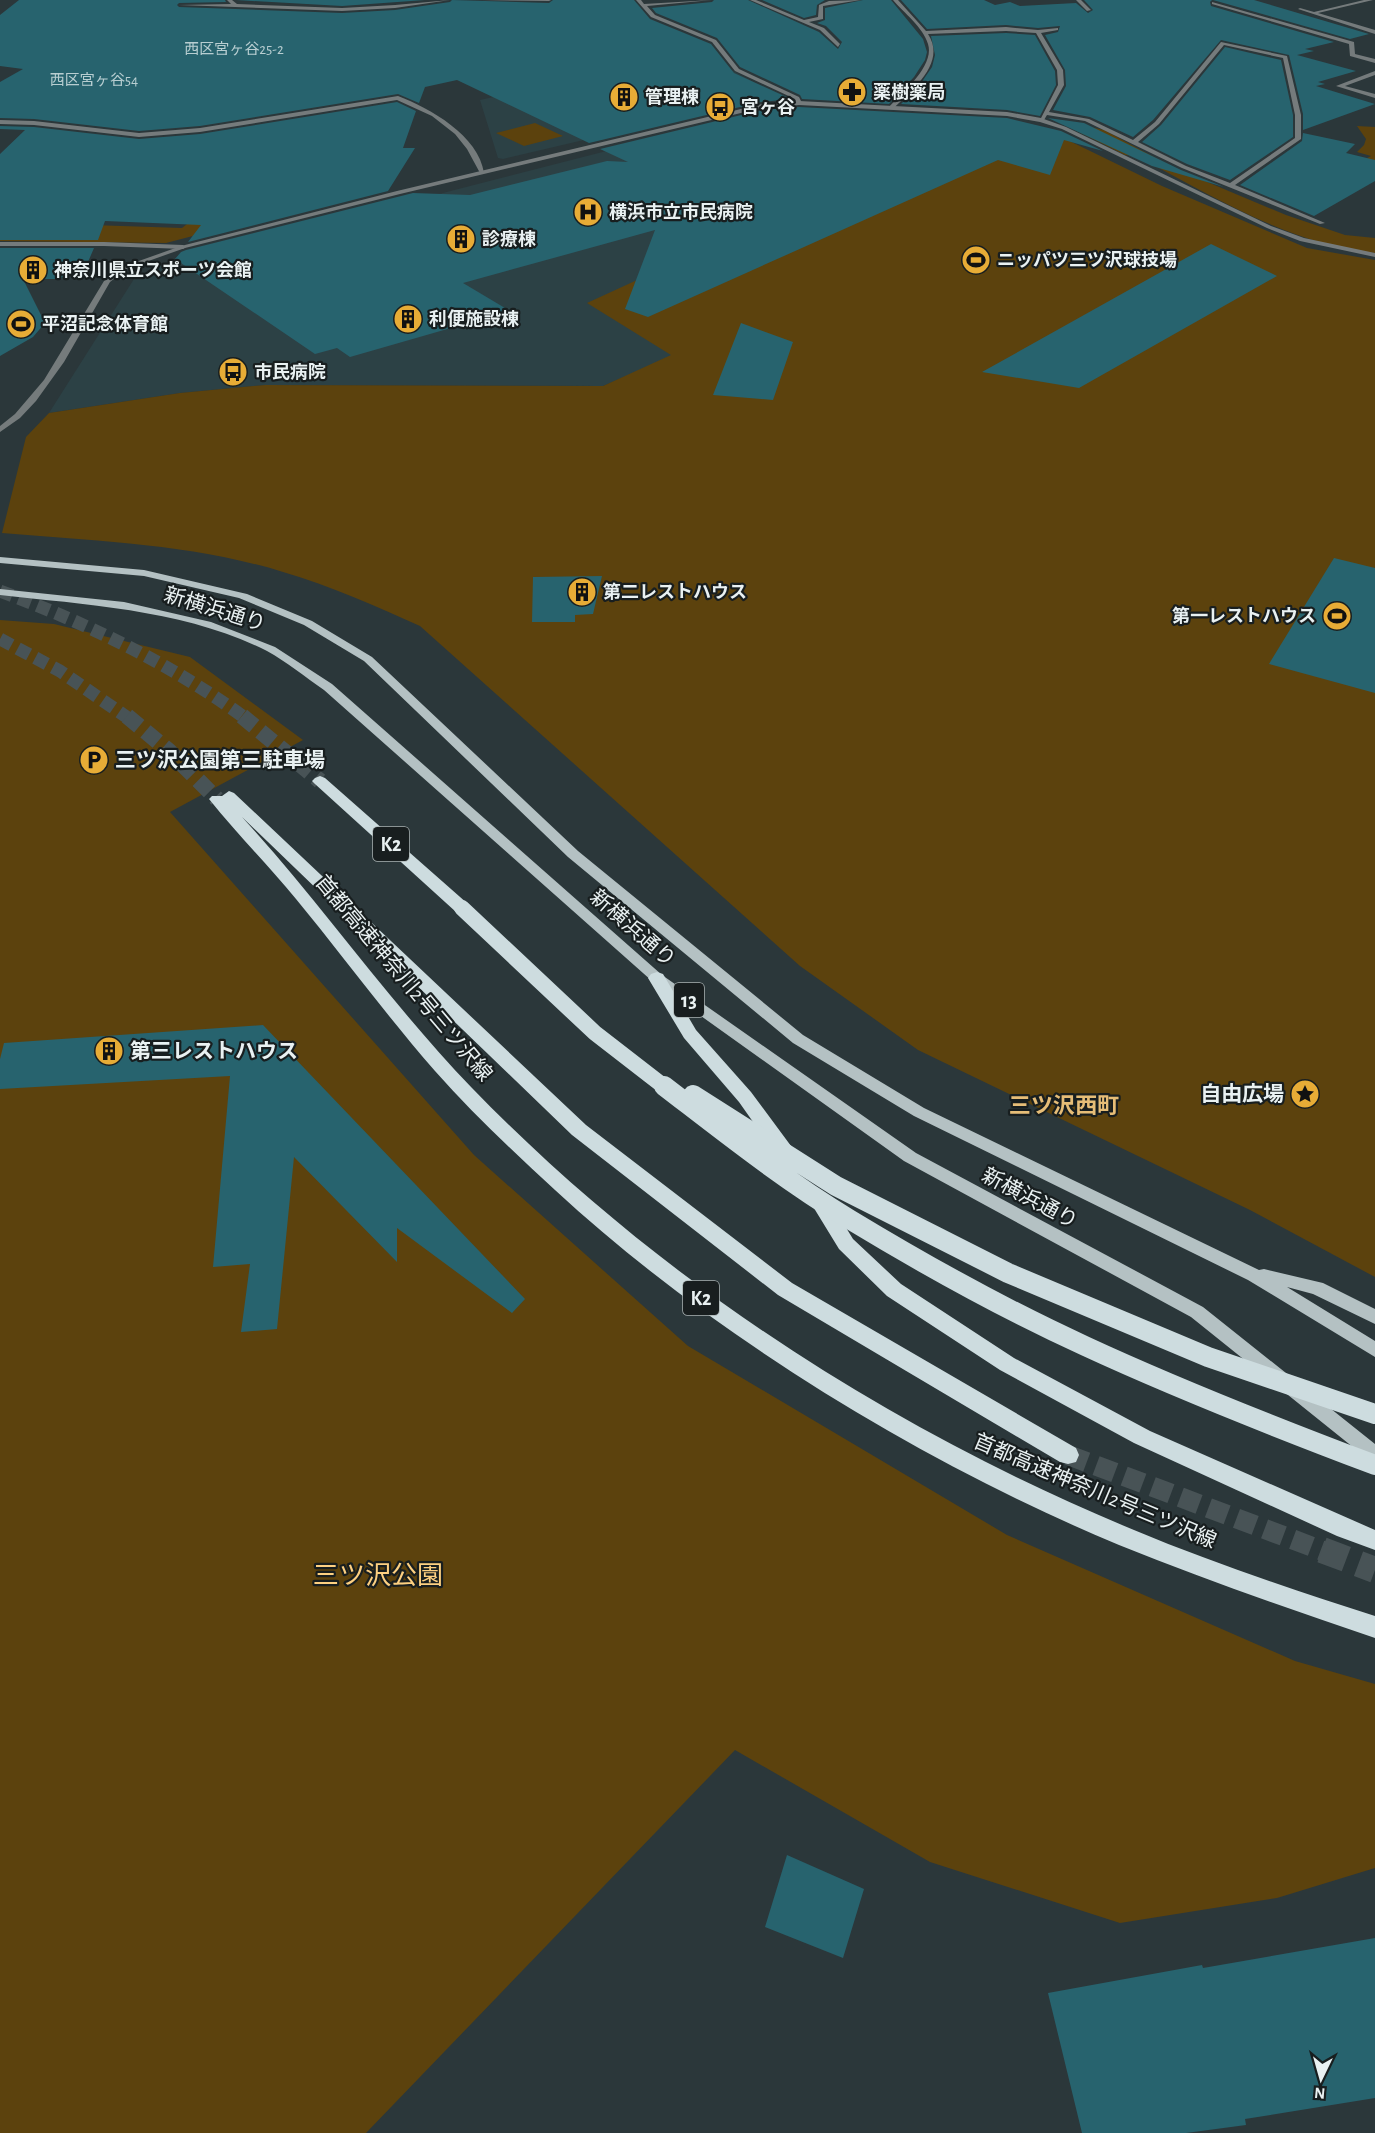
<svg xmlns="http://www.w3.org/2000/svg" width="1375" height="2133" font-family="'Alegreya Sans','Noto Sans JP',sans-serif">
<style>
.built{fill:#2c4145}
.green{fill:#5c420d}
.building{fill:#27636e}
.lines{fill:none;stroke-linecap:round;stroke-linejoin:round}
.motorway-tunnel-far3{stroke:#485356;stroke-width:13;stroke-dasharray:13 7;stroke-linecap:butt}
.motorway-tunnel-far2{stroke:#485356;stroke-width:16;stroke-dasharray:16 8;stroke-linecap:butt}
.motorway-tunnel-far1{stroke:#485356;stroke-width:20;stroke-dasharray:20 10;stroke-linecap:butt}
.motorway-tunnel{stroke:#485356;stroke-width:26;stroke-dasharray:26 13;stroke-linecap:butt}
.minor{fill:#757b7c;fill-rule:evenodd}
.tertiary{fill:#757b7c;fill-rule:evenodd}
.primary{fill:#b4c1c3;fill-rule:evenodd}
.motorway{fill:#cddcdf;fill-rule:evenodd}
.motorway-bridge-far1{stroke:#cddcdf;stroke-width:16}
.motorway-bridge{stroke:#cddcdf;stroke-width:20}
.labels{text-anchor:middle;stroke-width:4.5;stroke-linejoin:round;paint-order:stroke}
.far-number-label{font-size:15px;fill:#b8ced1}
.far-poi-label{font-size:18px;font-weight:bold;fill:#e9f1f2;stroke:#181e1f;text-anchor:start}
.shield{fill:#181e1f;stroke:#aab2b3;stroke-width:1.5}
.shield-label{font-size:20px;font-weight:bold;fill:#e9f1f2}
.street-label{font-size:21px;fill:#e9f1f2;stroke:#181e1f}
.poi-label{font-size:21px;font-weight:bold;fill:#e9f1f2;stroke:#181e1f;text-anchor:start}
.neighbourhood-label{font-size:22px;font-weight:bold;fill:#e6bd77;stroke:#181e1f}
.near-park-label{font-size:26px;fill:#fdd081;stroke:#181e1f}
</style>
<rect width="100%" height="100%" fill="#2b373a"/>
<path class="built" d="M698,51l78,44 -273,64 -5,-1 -18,-58z
M743,116l-69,240 -71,30 -338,-1 -85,8 -131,20 85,-134 24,-13z"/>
<path class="green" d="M990,118l57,12 115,56 145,62 68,12v1017l-125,-67 -332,-160 -118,-84 -380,-340c-45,-20 -89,-40 -137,-54 -90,-28 -188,-31 -281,-39l24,-96 23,-24 131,-20 85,-8 338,1 68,-31 -84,-52z
M535,123l28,13 -39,10 -28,-13z
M1072,123l32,7 70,38 112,47 59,20 30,3v15c-86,-9 -163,-57 -238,-97l-12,-1 -48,-24 -7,-4z
M1357,126l18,1v40l-23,-1 19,-10 -14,-4 7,-7 2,-6z
M192,220l20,11 -46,12 -166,-2v-19l182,6z
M0,620l54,4 136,33 113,83 -133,72 304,343 214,191 319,189 288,126 80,23v184l-98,30 -157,25 -190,-61 -195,-112 -369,383h-366z"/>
<path class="building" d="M19,0h206l1,2 -47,1 -2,2 2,2 163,6 53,-3 55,-8 2,-2 97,3 4,-3h81l16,19 61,25 23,29 57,26 -30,3 -172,41 -132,-63 -32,7 -6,16 -21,-9 -198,32 -61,5 -105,-12 -34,-1v-36l23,-13 -23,-3v-51z
M236,0h189l-83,6z
M714,0h34l71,32 19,17 4,-7 -16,-16 -9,-3 8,-3v-12l38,-8h28l32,39 4,13 -2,8 -11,17 -25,27 -87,-5 -2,-4 -60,-28 -23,-29 -61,-25 -4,-5 60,-6z
M762,0h63l-8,5 -1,10 -12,3z
M901,0h83l11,5 15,-3 10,4 56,-3 12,10 5,-3 -9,-10h128l-2,2 1,4 123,36 -29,7 9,2 -17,4 59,16 -38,11 7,2 -9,2 59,18 -72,26v-16l-14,-59 -68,-15 -68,80 -20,17 -43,-20 -37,-7 13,-24 -1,-16 -20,-35 13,-3 2,-6 -22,2 -32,-3 -79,4z
M1213,0h41l115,34 -19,5z
M1006,33l29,2 20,36 1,14 -16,31 -33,-6 -106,-6 18,-18 13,-19 3,-12 -4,-19z
M1225,47l56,13 12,55v22l-63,43 -43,-16 -45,-22 19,-17z
M397,102l19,9 -13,37h12l-27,43 -200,51 13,-17 -96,-4 -7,19h-98v-86l25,-24 -25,-1v-3l34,1 105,12 61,-5z
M799,107l208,11 54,13 42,20 -39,-11 -14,35 -52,-15 -350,157 -23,-8 30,-79 -192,53 47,28 -160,46 -13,-9 -22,6 -140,-95 6,-7 5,-2 227,-57 57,2 137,-34 21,1 -28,-13 162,-39z
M1048,118l36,5 97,47 43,17 -72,-21z
M1303,133l52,11 -9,9 29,7v21l-61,35 -74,-31 62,-44z
M1211,244l66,32 -198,112 -97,-16z
M0,248h94l-6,14h-16l-11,17h-38l22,44 -12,14 -33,19z
M741,323l52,19 -20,58 -60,-5z
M1334,558l41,10v125l-106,-29z
M602,576l-9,38 -18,1v7h-43l1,-45z
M263,1025l262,274 -13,14 -115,-85v34l-103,-105 -17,172 -36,3 9,-68 -37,3 17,-191 -230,13v-30l4,-16z
M787,1855l77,34 -21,69 -78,-31z
M1375,1938v160l-130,21 1,6 -60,8h-104l-34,-140 154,-28 1,3z"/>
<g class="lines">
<path class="motorway-tunnel-far3" d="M0,591c86,32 170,72 245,127
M0,639l60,32 68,47"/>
<path class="motorway-tunnel-far2" d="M127,716l42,35 48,48
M242,716l78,65"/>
<path class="motorway-tunnel-far1" d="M1068,1455l258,97"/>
<path class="motorway-tunnel" d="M1322,1550l53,20"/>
<path class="minor" d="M227,0h5l5,4 105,4 53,-3 55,-5 -55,8 -53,3 -163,-6 52,-1z
M481,0h70l-2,1z
M636,0h5l3,4 68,-4 -65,6 8,9 61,25 23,29 60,28 3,6 -5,1 -2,-5 -60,-28 -23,-29 -61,-25z
M750,0h6l48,20 14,-3 1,-12 10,-4 32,-1 -38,6v13l-14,3 15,6 16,16 -2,3 -18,-17z
M893,0h5l28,31 80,-4 32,3 20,-2v2l-17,3 22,37 1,15 -15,27 40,7 44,21 22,-18 66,-80 66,14 14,59v24l-66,46 90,38 -5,1 -138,-56 -97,-47 -38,-6 -3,5h-4l18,-35 -1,-15 -21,-37 -30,-2 -78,3c19,29 -16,56 -35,75h-4v-2c13,-14 46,-41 39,-63 -5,-17 -24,-31 -35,-44zM1224,45l59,13 12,57v23l-65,45 -44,-17 -48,-24 21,-18z
M1076,0h5l10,10 -4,1z
M1364,0h9l-55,13 57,17v4l-77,-25 2,-1 14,4z
M1212,2l142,40 1,12 20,5v4l-25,-7 -1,-12 -137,-40z
M1375,71v4l-30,11 30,8v4l-39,-12z
M398,96c32,12 81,40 86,77h-4l-13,-24 -12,-15 -23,-18 -35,-16 -197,32 -61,5 -105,-12 -34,-1v-4l34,1 105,12 61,-5z
M0,242h104l79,3 3,2 -3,2 -79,-3h-104z"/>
<path class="tertiary" d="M799,101l208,11 34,6 25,9 205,99 33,12 71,15v4l-75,-16 -33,-13 -205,-99 -22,-7 -33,-6 -208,-11 -37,3 -362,86 -215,54 -59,21 -16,13 -46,80 -28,39 -16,17 -20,14v-6l15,-12 29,-34 60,-99 18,-14 59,-21 216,-55 365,-87z"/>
<path class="primary" d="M0,557l144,13 103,24 65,27 60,36 206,194 225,184 121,73 335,162 5,-1 59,14 52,26v15l-62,-30 -26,-7 88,54v16l-127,-77 -334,-164 -121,-73 -225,-186 -204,-196 -60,-36 -65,-27 -95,-22 -144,-13z
M0,589l124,13 87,20 64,25 57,37 330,291 254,178 287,154 172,137v19l-6,-3 -178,-143 -287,-156 -252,-180 -328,-291c-19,-13 -37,-28 -57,-39 -81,-41 -179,-46 -267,-56z"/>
<path class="motorway" d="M320,776l5,2 143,126 2,4 -2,4h-12l-141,-128 -3,-3 3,-3z
M229,791l5,2 352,332 206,158 284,165 3,7 -3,7 -8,2 -8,-2 -282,-167 -206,-160 -330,-318c80,87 147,185 230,271 185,191 417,341 662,442 79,33 160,60 241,86v22c-86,-29 -172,-59 -256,-93 -197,-82 -407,-210 -564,-355 -41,-38 -83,-77 -120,-119 -49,-56 -92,-115 -139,-172 -28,-34 -59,-65 -87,-100l3,-3h10z
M657,972l6,2 33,56 55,62 40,54 2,5 -2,5 -7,2 -7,-2 -38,-54 -55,-64 -36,-60 3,-4z
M819,1193l7,2 27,44 48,45 113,74 136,73 225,99v20l-38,-14 -203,-93 -134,-73 -113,-74 -48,-47 -30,-49 3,-5z"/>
<path class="motorway-bridge-far1" d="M462,908l133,125 71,55"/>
<path class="motorway-bridge" d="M664,1086c60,46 120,94 185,133 76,46 155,90 236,127 95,44 192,82 290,119
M693,1095l143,91 172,87 200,84 167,57"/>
</g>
<defs>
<g id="pharmacy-disc" transform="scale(1.5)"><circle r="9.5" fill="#e7ac36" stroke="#181e1f"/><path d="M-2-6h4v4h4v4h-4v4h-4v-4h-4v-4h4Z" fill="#111"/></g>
<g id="building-disc" transform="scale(1.5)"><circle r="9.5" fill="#e7ac36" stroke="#181e1f"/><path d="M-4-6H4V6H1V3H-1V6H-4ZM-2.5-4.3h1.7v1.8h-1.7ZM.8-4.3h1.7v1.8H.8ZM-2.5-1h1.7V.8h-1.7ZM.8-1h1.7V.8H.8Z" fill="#111"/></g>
<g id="bus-disc" transform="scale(1.5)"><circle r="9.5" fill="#e7ac36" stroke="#181e1f"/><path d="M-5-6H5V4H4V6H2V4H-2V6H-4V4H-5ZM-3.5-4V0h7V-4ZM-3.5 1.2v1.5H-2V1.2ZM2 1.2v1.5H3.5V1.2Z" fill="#111"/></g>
<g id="hospital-disc" transform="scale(1.5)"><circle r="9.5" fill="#e7ac36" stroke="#181e1f"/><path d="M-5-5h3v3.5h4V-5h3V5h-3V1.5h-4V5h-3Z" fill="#111"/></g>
<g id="stadium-disc" transform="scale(1.5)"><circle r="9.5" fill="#e7ac36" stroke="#181e1f"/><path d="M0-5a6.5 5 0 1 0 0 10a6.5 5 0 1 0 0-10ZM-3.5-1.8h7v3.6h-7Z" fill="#111"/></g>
<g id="parking-disc" transform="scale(1.5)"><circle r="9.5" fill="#e7ac36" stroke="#181e1f"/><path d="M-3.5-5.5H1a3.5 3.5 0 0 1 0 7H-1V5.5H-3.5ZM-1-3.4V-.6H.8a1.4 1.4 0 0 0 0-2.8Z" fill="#111"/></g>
<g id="sight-disc" transform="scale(1.5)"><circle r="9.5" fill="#e7ac36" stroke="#181e1f"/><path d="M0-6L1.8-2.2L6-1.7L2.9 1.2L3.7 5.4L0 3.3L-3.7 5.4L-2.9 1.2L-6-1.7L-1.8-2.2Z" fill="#111"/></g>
</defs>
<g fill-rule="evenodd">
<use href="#pharmacy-disc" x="852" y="92"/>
<use href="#building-disc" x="624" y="97"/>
<use href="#bus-disc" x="720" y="107"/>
<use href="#hospital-disc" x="588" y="212"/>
<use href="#building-disc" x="461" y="239"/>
<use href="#stadium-disc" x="976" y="260"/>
<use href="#building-disc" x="33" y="270"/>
<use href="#building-disc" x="408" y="319"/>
<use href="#stadium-disc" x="21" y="324"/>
<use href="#bus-disc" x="233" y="372"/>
<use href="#building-disc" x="582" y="592"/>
<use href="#stadium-disc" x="1337" y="616"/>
<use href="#parking-disc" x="94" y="760"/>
<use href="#building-disc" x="109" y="1051"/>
<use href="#sight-disc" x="1305" y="1094"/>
</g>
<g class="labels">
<g class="far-number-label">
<text x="234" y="54">西区宮ヶ谷25-2</text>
<text x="94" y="85">西区宮ヶ谷54</text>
</g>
<g class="far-poi-label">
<text x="873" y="98">薬樹薬局</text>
<text x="645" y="103">管理棟</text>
<text x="741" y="113">宮ヶ谷</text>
<text x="609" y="218">横浜市立市民病院</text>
<text x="482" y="245">診療棟</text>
<text x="997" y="266">ニッパツ三ツ沢球技場</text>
<text x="54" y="276">神奈川県立スポーツ会館</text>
<text x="429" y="325">利便施設棟</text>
<text x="42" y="330">平沼記念体育館</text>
<text x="254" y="378">市民病院</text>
<text x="603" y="598">第二レストハウス</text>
<text x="1316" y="622" text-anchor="end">第一レストハウス</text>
</g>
<g class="shield">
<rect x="373" y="827" width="36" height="34" rx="4.5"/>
<rect x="674" y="983" width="30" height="34" rx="4.5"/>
<rect x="683" y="1281" width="36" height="34" rx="4.5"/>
</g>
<g class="shield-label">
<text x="391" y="851">K2</text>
<text x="689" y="1007">13</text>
<text x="701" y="1305">K2</text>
</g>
<g class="street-label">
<text transform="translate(215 609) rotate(17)" y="7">新横浜通り</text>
<text transform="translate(633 928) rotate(41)" y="7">新横浜通り</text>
<text transform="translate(404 978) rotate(50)" y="7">首都高速神奈川2号三ツ沢線</text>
<text transform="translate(1030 1198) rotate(28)" y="7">新横浜通り</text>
<text transform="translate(1095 1491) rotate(23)" y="7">首都高速神奈川2号三ツ沢線</text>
</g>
<g class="poi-label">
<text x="115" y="767">三ツ沢公園第三駐車場</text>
<text x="130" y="1058">第三レストハウス</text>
<text x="1284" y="1101" text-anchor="end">自由広場</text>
</g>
<g class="neighbourhood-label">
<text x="1064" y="1113">三ツ沢西町</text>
</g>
<g class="near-park-label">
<text x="378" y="1584">三ツ沢公園</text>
</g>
</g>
<g transform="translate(1321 2079) rotate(185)" stroke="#181e1f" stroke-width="4.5" paint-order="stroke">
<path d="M0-4.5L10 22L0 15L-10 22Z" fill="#e9f1f2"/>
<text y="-9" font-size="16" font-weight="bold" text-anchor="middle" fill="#e9f1f2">N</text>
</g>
</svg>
